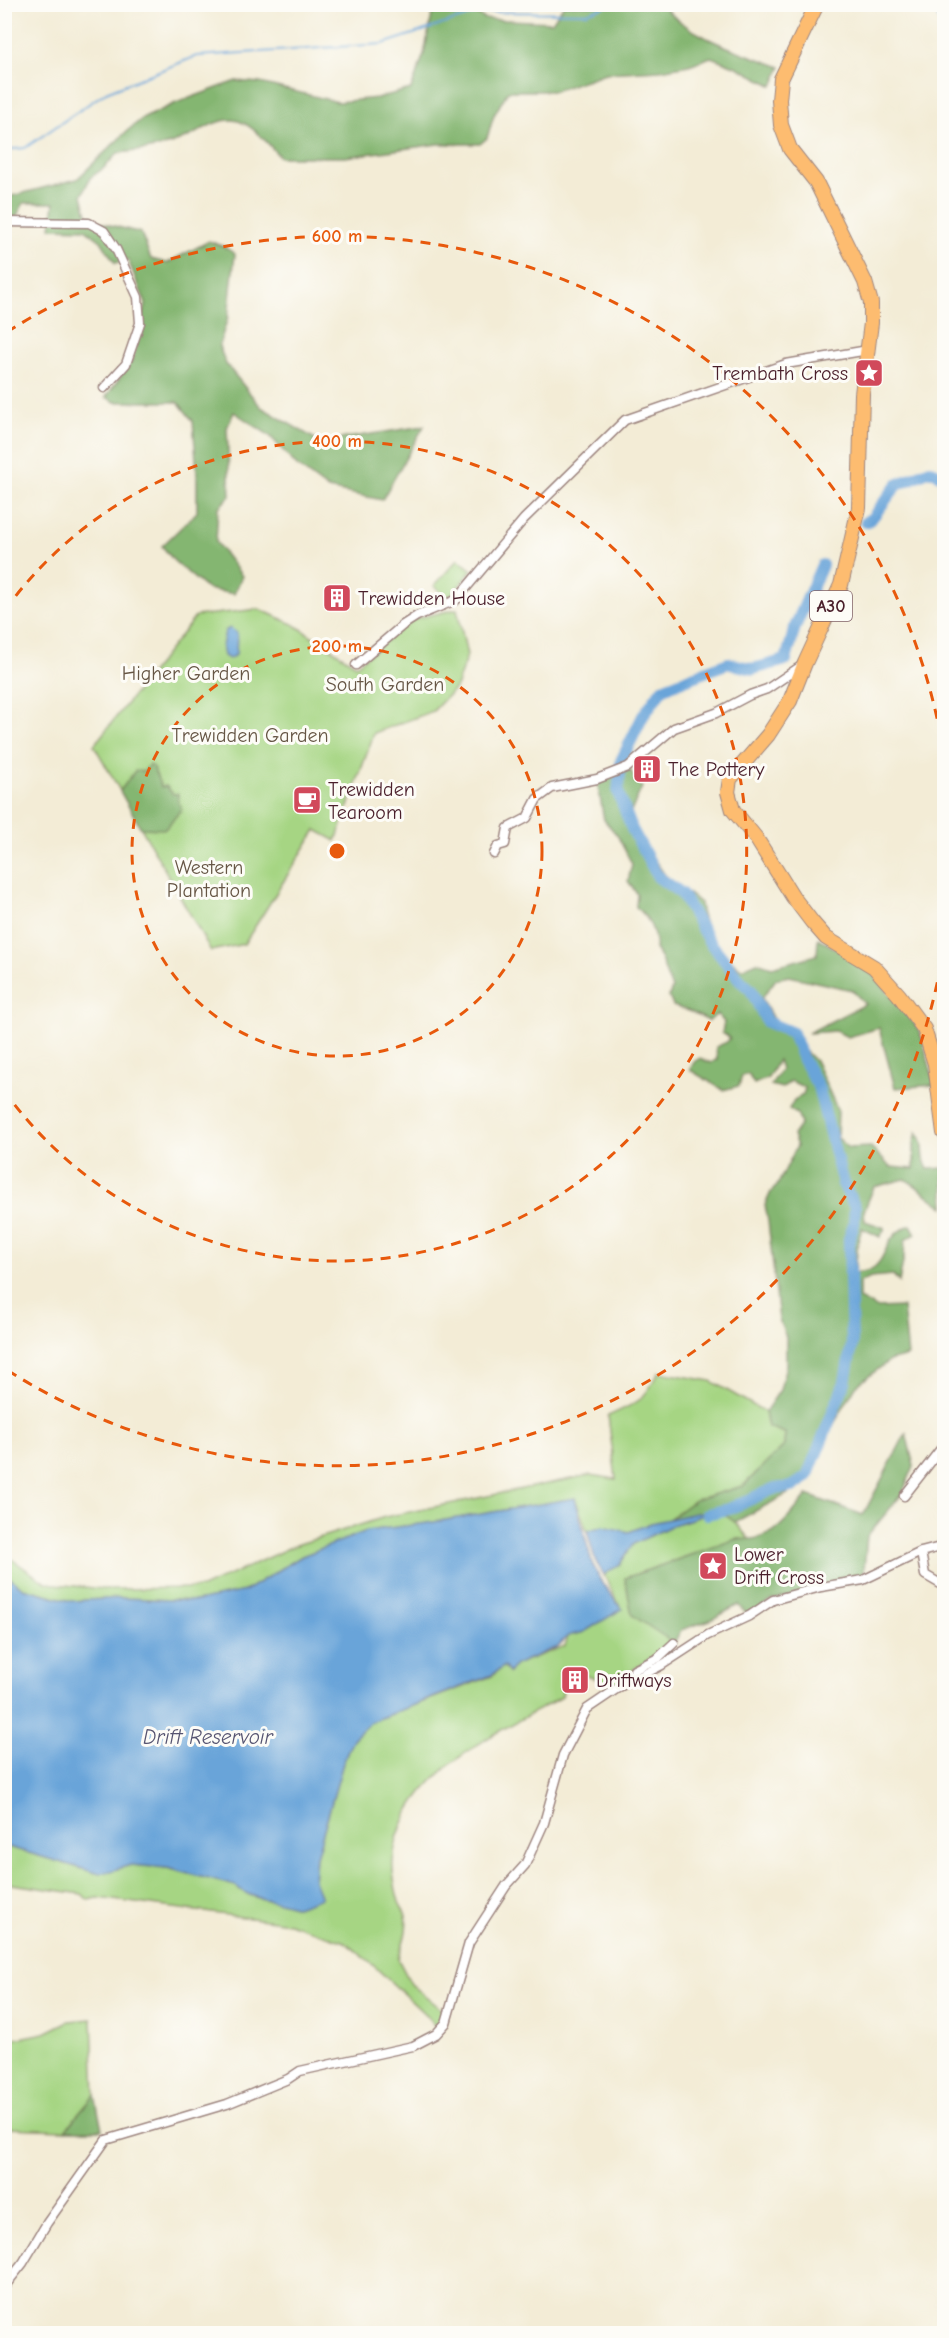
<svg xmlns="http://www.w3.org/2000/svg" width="949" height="2338" font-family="'Comic Neue',sans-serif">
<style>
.green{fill:#a6d583;stroke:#787a57;stroke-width:1.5}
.forest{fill:#84b671;stroke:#676a4e;stroke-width:1.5}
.water{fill:#69a4d9;stroke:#5a6282;stroke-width:1.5}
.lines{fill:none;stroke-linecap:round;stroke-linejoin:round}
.stream{stroke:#69a4d9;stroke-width:2}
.river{stroke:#69a4d9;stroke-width:12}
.minor-casing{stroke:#9e8680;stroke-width:11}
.primary-casing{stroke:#9e8680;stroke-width:16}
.minor{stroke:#fff;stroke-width:8}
.primary{stroke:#fdbc6f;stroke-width:14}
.ring{fill:none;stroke:#e8590c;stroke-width:3;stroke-dasharray:10 8}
.labels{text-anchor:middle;stroke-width:6;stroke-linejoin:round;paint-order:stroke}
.shield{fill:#fdfcf7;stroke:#806168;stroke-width:1.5}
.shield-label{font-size:18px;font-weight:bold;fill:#4a1f2b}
.poi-label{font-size:20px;fill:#4a1f2b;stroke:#fdfcf7;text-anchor:start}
.park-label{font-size:20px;fill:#665645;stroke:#fdfcf7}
.water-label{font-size:21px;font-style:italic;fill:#565471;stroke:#fdfcf7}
.centre{fill:#e8590c;stroke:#fdfcf7;stroke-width:3}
.ring-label{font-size:18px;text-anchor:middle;font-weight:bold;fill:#e8590c;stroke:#fdfcf7;stroke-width:6;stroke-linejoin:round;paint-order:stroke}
</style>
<rect width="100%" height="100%" fill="#fdfcf7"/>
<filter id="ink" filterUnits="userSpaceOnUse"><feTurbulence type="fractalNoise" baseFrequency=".0167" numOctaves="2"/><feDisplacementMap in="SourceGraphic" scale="12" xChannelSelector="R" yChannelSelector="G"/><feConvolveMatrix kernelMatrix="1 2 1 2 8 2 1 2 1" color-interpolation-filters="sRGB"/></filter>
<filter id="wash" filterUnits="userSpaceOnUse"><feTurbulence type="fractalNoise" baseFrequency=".008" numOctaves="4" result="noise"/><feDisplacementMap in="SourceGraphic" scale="24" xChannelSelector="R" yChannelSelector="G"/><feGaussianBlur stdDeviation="1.35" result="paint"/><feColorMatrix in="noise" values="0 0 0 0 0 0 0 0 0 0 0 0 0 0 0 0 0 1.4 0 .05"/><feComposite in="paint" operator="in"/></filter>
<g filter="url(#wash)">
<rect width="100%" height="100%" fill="#f3ecd6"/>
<path class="green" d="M458,559l14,11 -23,28 -15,-12z
M259,609l36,16 61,40 57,-46 44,-10 10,46 -11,32 -23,24 -59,22 -38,108 -20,-11 -72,114 -33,7 -117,-206 102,-129z
M659,1372l52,9 54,31 3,15 17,6 -1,13 -41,40 -47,14 -30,21 -15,2 -22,9 -26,-6 -16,5 -12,-33 -147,25 -61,8 -65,25 -57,35 -48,10 -76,-3 -50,3 -48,-13 -18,-14 -1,-20 42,29 57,6 99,-1 91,-42 92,-29 205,-42 26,4 -8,-63c31,-14 35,-14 51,-44z
M721,1512l14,10 15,18 -14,-1 -111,39 49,65 -44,29 -4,9 -16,8 -12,-10 -24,-6 -9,6 -3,18c-65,36 -163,78 -169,165 -1,11 3,29 6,40 2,5 5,8 7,13 3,14 -4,31 -8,44l13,25 34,28 -11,14 -6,-9 -54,-51 -29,-24 -56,-19 -191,-25 -10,2 -6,-6 -77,-11v-37l95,28 31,-9 36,3 69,18c14,15 41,13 60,21l24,-9 -6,-17 2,-24 27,-94 10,-24 17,-17 122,-46 12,-10 5,7 6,-8 50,-19 3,-10 16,-4 37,-23 -17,-34 16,-11 13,-20 40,-19 34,-11z
M92,2019l3,76 -30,35 -60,-2 -1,-89h11l30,-6 24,-12z"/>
<path class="forest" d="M434,5h27l24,14 67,3 12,-17h98c30,34 77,46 119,62l-8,19 -36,-19 -26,-10 -22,8 -29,5 -54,3 -52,18h-46l-14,24 -7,23 -7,6h-42l-93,13h-65c-12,-13 -28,-35 -47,-37 -17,-1 -32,11 -47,18 -22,10 -45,13 -68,15l-14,15 -14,10 -8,17 5,19 8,7 46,12 10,26 16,4 42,-22 14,5 12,8 -7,63 -9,29 7,18 35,43 59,35 104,-16 -42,74 -54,-11 -31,-23 -27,-30 -36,-24 -7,16 3,68 -12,12 -2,34 26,34 -8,18 -27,-5 -33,-28 -12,-15 35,-34v-38l-4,-53 -15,-19h-63l-9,-5 26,-36 14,-57 -18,-44 -13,3 -14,-22 -16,-12 -34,-1 3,-25h-30l-8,14h-11l-1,-19 73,-19 50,-48 15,-12 34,-16 60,-22 24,2 78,19 39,-4 34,-9 13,-35z
M149,765l4,2 8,20 5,-1 7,8h5v8l4,7 -17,20 -24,-1 -21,-37 15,-20h9z
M628,767l14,20 -15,34 38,54 35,28c2,28 20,49 41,66l16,-7 15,5 45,-12 1,-17 52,32 50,61 15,54 -40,3 -16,-60 -31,9 -13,-6 -27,2 57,-29 -13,-14 -63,-14 -13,3 -14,19 12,23 20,12 10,17 12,12 22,49 -1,26 11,11 23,-1 19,20 24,2v-26l3,-11c11,14 2,22 11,37l16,-1v39c-14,-9 -25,-20 -39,-28l-31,8 -10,24 1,10 20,7 -5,9 -18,-9 -4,13 -3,32c5,-1 11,-1 15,-3 19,-10 12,-35 41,-45l5,9 -11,6 -1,17 -5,25 -6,-7 -22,2 -12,5v17l17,9 27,-1 5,49 -19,5 -33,25 -61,104 -60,32 -14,-10 -55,9 29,-21 48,-14 41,-40 1,-13 -17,-6 -3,-15 15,-22 6,-25v-28l-7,-17 -11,-99 -3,-16 6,-13 6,-6 20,-40 -4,-11 8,-11 -4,-10 -8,-5 5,-9 9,-5 2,-7 -14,-7 -9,7 -11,-3 10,-16 -3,-9 -10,18 -14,6 -6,-10 -6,2 -3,10 -16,4 -33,-20 4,-8 6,-4 11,5 6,-4 -1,-12 11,-5 3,-4 -8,-5 2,-11 -7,-8 -8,7 -18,-9 -18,-6 -4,-9 3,-9c-8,-14 -7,-25 -17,-39 2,-15 -7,-33 -19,-42l1,-13 -9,-13 4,-17 -15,-29 -13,-15 -7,-39z
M906,1433l8,33 -12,28 -35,42 -4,44 -90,20 -24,16 -11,-11 -25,14 -32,11 -7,13 -42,-28 -7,-37 111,-39c37,4 50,-18 71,-44l56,20z
M95,2095l7,35h-37z"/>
<path class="water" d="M230,628l7,5 -1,22 -7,4 -5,-3 -2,-10 3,-15z
M575,1498l17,65 10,20 20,26 -38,23 -16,4 -11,11 -42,18 -6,8 -5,-7 -12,9 -122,47 -17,17 -10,24 -27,94 -2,24 7,17 -25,9c-19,-8 -45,-6 -60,-21l-69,-18 -36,-3 -31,9 -95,-28v-272l18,14 48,13 50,-3 76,3 48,-10 57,-35 65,-25 61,-8z
M696,1513l11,1 -34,11 -40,19 -13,20 -16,11 -9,-15 -8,-29 16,-5 26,6 22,-9z"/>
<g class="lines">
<path class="stream" d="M824,4l10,3 9,-3
M4,150l21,-2 81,-56 91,-36 186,-12 97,-32 107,1 24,-9"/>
<path class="river" d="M937,4l7,14
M866,522l6,-4 25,-33 33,-15 14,7
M621,767v-6l22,-45 19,-27 66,-26 25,6 33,-9 9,-33 27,-62
M620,774l-2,18 14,37 26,48 23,16 28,48 31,39 11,10 16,32 26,11 10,27 15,26 25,98 12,23 -1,17 -5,15 3,105 -7,38 -38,95 -15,10 -19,2 -44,20 -22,5"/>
</g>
</g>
<g filter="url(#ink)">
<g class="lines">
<g class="minor-casing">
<path id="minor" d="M4,222l85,1 15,8 12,18 22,48 2,26 -14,41 -22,24
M356,665l47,-40 14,-9 39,-16 68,-81 101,-99 161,-56 82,-14
M494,854l4,-8 7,-2 3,-16 19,-10 10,-19 15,-11 45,-9 31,-12 46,-39 42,-15 34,-18 17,-6 37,-25
M904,1496l36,-46 4,-3
M921,1552l4,23 19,11
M634,1681v-11l24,-12 16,-15
M4,2287l19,-24 24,-40 59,-83 121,-36 61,-25 12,-8 113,-25 23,-12 10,-11 23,-80 37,-57 19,-21 19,-42 19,-68 24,-46 34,-23 41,-21 46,-30 41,-19 24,-16 48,-13 42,-7 58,-28 23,-6"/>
</g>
<g class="primary-casing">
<path id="primary" d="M817,4l-36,75 -2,21 2,25 9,24 26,33 49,100 6,21v20l-9,71 -3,114 -18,77 -36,78 -15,38 -22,34 -38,44 -2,13 5,18 23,28 37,59 19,25 14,16 48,29 25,28 25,34 11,35 9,69"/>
</g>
<use href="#minor" class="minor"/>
<use href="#primary" class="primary"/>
</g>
</g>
<g class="ring">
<circle cx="337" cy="851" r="205"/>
<path d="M5 610A410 410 0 1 1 5 1092"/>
<path d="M944 947A615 615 0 0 1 7 1370M7 332A615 615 0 0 1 944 755"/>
</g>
<defs>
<g id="sight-square" transform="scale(1.5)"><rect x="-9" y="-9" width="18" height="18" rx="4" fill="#d1495b" stroke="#fdfcf7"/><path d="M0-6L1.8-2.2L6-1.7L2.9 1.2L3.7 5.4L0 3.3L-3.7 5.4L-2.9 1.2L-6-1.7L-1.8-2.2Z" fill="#fff"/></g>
<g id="building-square" transform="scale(1.5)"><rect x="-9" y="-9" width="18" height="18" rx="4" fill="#d1495b" stroke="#fdfcf7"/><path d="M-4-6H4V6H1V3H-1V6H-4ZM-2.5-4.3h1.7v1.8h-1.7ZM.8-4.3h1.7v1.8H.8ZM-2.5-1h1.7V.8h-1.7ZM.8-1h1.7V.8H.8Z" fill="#fff"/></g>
<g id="cafe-square" transform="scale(1.5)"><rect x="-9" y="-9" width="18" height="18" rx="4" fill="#d1495b" stroke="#fdfcf7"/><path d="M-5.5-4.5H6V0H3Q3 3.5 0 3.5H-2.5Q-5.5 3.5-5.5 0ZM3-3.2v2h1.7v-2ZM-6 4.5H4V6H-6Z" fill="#fff"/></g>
</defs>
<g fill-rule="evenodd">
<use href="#sight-square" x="869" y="373"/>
<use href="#building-square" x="337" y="598"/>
<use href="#building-square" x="647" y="769"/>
<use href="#cafe-square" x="307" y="800"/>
<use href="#sight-square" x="713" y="1566"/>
<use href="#building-square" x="575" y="1680"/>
</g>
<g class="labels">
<rect class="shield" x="810" y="591" width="42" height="30" rx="4.5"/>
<g class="shield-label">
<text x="831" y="612">A30</text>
</g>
<g class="poi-label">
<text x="848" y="380" text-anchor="end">Trembath Cross</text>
<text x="358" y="605">Trewidden House</text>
<text x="668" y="776">The Pottery</text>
<text x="328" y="796">Trewidden<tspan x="328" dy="23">Tearoom</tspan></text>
<text x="734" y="1561">Lower<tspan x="734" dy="23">Drift Cross</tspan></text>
<text x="596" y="1687">Driftways</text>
</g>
<g class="park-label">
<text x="186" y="680">Higher Garden</text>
<text x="385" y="691">South Garden</text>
<text x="250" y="742">Trewidden Garden</text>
<text x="209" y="874">Western<tspan x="209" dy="23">Plantation</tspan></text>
</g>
<g class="water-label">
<text x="208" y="1744">Drift Reservoir</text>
</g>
</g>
<circle cx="337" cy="851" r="9" class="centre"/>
<g class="ring-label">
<text x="337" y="242">600 m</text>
<text x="337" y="447">400 m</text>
<text x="337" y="652">200 m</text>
</g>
<rect width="949" height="2338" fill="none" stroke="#fdfcf7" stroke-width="24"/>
</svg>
